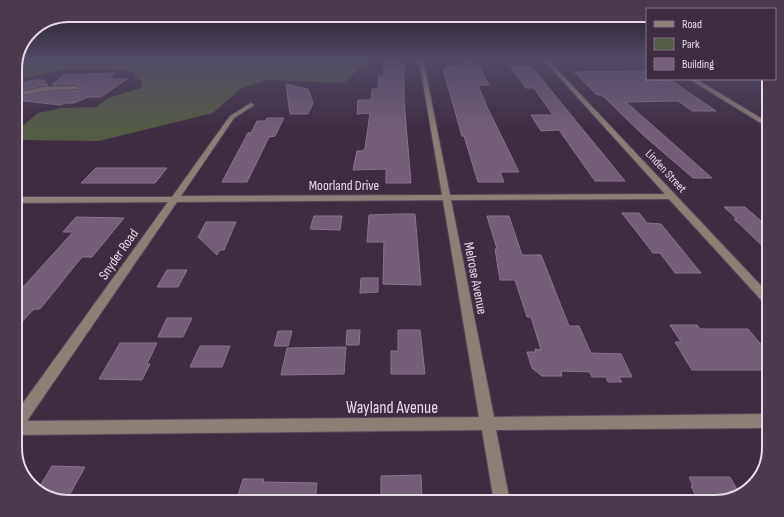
<svg xmlns="http://www.w3.org/2000/svg" width="784" height="517" font-family="'Sofia Sans Condensed',sans-serif">
<style>
.green{fill:#545c45}
.building{fill:#735d77;stroke:#8a758e}
.lines{fill:none;stroke-linecap:round;stroke-linejoin:round}
.minor-casing{stroke:#59485c;stroke-width:2}
.minor{fill:#8b7f76;fill-rule:evenodd}
.labels{text-anchor:middle;stroke-width:3;stroke-linejoin:round;paint-order:stroke}
.far-street-label{font-size:12px;fill:#e6dae8;stroke:#3e2c41}
.street-label{font-size:14px;fill:#e6dae8;stroke:#3e2c41}
.near-street-label{font-size:17px;fill:#e6dae8;stroke:#3e2c41}
.rim{fill:none;stroke:#e6dae8;stroke-width:2}
</style>
<rect width="100%" height="100%" fill="#3e2c41"/>
<path class="green" d="M18,59h354l-1,5 -11,4 -16,15 -78,-3 -26,9 -27,24 -114,28 -84,-1v-8l23,-19 24,-5 34,-1 12,-9 33,-10 1,-6 -8,-6 1,-5 -66,-2 -54,11v-14z"/>
<path class="building" d="M458,60h18l13,25h-11l9,22 32,65h-19l4,10h-26l-14,-46h-2l-19,-67h4l-1,-3h15z
M404,61v40l7,82h-25v-14l-33,1 4,-19h6l2,-3 5,-35 -13,1 1,-14h13l1,-11h6l1,-13h5v-14z
M510,66h21l94,115h-30l-36,-51 -18,1 -10,-16h22l-19,-27h-8z
M647,71v8l25,2 44,30h-24l-14,-10 -52,1 86,76h-19l-51,-44 -39,-38 -7,-2 -22,-22z
M115,73l-6,6h18l-26,18h-13l-14,6h-8l-6,2 -45,-5v-2l29,-6 35,-2 1,-3 -4,-3 -24,1 12,-10z
M34,80h10l4,5 -33,6v-7z
M286,84l22,5 5,14 -5,11h-18z
M267,118h17l-9,18 -6,1 -22,45h-25l26,-49h3l6,-12h8z
M96,168h71l-12,15h-74z
M724,207h21l24,21v24l-35,-33h3z
M622,213h17l8,10 14,1 40,49h-26l-15,-20h-7z
M396,214h19l6,71 -38,-1 1,-42h-17l2,-27z
M314,216h28l-2,14 -30,-1z
M487,216h22l13,39h19l28,71h10l12,27 30,1 11,23h-13l3,5h-14l-2,-5h-14l-2,-5 -29,-1 1,5h-20l-10,-8 -5,-16h9l-1,-3 6,1 -10,-33h-4l-12,-37h-15l-5,-31h2z
M76,217l48,1 -32,39h-10l-42,52h-6l-19,20v-33l58,-64h-10z
M206,222h30l-12,28h-4l-3,5 -19,-18z
M167,270h20l-9,17h-21z
M361,278h17v14l-18,1z
M167,318h25l-9,19h-25z
M670,325h27l3,4h48l21,25v16h-77l-17,-28h6z
M347,330h13l-1,15h-13z
M398,330h22l5,44h-34v-23h7z
M278,331h14l-4,15h-14z
M120,343h37l-10,21h3l-8,16 -43,-1z
M200,346h30l-8,21h-32z
M346,347l-2,27 -63,1 6,-27z
M52,466l33,1 -19,34 -29,-10z
M421,475l1,27h-41v-26z
M689,477h41l10,18 -25,7h-16l-8,-16h2z
M243,479h21l-1,3 54,1 -2,19h-79z"/>
<g class="lines">
<g class="minor-casing">
<path id="minor" d="M419,59h4l27,136 215,-1 -122,-135h4l222,235v11l-4,-1 -96,-105 -218,1 43,217 275,-3v14l-273,2 14,72h-16l-12,-72 -467,5v-21l153,-212 -153,1v-6h157l58,-81 21,-13 3,2 -1,1 -19,12 -53,78 261,-1zM443,200l36,217 -452,4 150,-219z
M689,79h7l73,44v5z
M76,86l2,1v2l-34,2 -29,6v-4l29,-6z"/>
</g>
<use href="#minor" class="minor"/>
</g>
<linearGradient id="sky" x2="0" y2="1"><stop stop-color="#221824"/><stop offset="0.45" stop-color="#524b65"/><stop offset="1" stop-color="#524b65" stop-opacity="0"/></linearGradient>
<rect width="784" height="131" fill="url(#sky)"/>
<g class="labels">
<g class="far-street-label">
<text transform="translate(666 171) rotate(47)" y="4">Linden Street</text>
</g>
<g class="street-label">
<text x="344" y="190">Moorland Drive</text>
<text transform="translate(118 254) rotate(-55)" y="5">Snyder Road</text>
<text transform="translate(476 278) rotate(79)" y="5">Melrose Avenue</text>
</g>
<g class="near-street-label">
<text x="392" y="413">Wayland Avenue</text>
</g>
</g>
<path d="M0 0H784V517H0ZM69 22H715A47 47 0 0 1 762 69V448A47 47 0 0 1 715 495H69A47 47 0 0 1 22 448V69A47 47 0 0 1 69 22Z" fill="#4b3a4e" fill-rule="evenodd"/>
<path class="rim" d="M69 22H715A47 47 0 0 1 762 69V448A47 47 0 0 1 715 495H69A47 47 0 0 1 22 448V69A47 47 0 0 1 69 22Z"/>
<rect x="646" y="8" width="130" height="72" fill="#3e2c41" stroke="#817284"/>
<rect x="654" y="21" width="20" height="6" fill="#8b7f76" stroke="#817284"/>
<text x="682" y="28" font-size="12" fill="#e6dae8">Road</text>
<rect x="654" y="38" width="20" height="12" fill="#545c45" stroke="#817284"/>
<text x="682" y="48" font-size="12" fill="#e6dae8">Park</text>
<rect x="654" y="58" width="20" height="12" fill="#735d77" stroke="#817284"/>
<text x="682" y="68" font-size="12" fill="#e6dae8">Building</text>
</svg>
